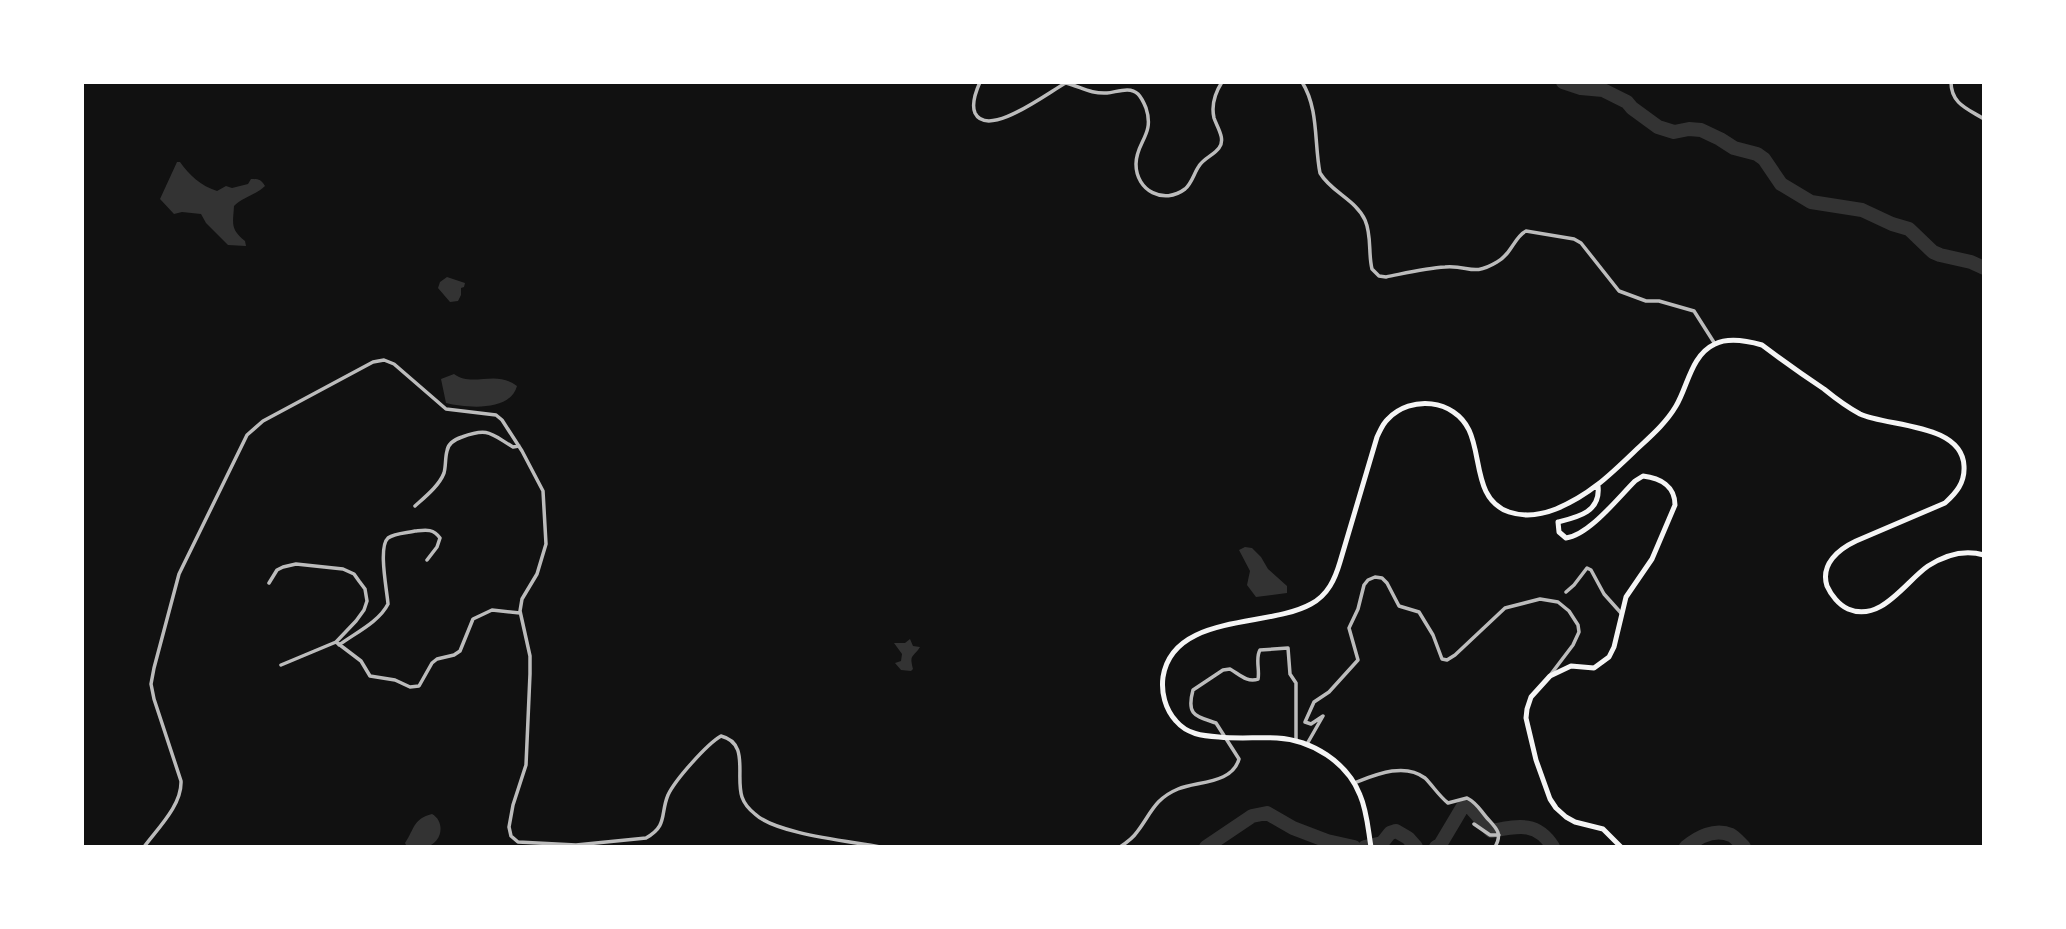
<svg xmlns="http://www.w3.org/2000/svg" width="2066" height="929" font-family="Arial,sans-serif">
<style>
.water{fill:#333}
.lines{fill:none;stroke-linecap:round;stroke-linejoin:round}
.river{stroke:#333;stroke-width:14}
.minor{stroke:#bcbcbc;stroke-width:3.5}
.secondary{stroke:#f5f5f5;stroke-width:5}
</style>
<rect width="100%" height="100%" fill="#111"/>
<path class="water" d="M177,162h3c9,13 21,24 37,29l9,-5 6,2 16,-4 3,-5c7,0 10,0 14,7 -9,9 -22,11 -31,20 -1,18 -4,23 11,35l1,5 -18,-1 -22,-22 -5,-9 -19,-2 -8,2 -14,-15z
M447,277l18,6 -1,4 -3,1v7l-3,6 -8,1 -12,-14 2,-6z
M454,374c19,14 41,-5 63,12 -7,26 -50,22 -71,17l-5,-24z
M1245,547l7,1 9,9 7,12 19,17v7l-31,4 -9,-12 3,-14 -11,-21z
M910,639l3,7 7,1c-7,11 -11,7 -7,22l-2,2 -10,-1 -6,-7 6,-2 1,-7 -8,-11h11z
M432,814c14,8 10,29 -6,33 -5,1 -13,0 -19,0l-2,-4c10,-15 8,-24 27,-29z"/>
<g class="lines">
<path class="river" d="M1563,82l18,6 22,2 24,12 5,6 26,19 16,5 15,-3 12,1 19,9 14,9 23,6 7,5 17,25 30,18 51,8 30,14 17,5 24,23 7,3 31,7 13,6
M1206,847l46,-31 15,-3 26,15 34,13 27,6
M1365,847l17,-4 8,-10 6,-2 12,7 8,9
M1436,847l4,-2 22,-37 7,-2 22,25c27,-5 46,-10 62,16
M1686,847c12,-10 29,-19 45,-12 4,2 9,8 13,12"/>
<path class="minor" d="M980,82c-4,9 -9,22 -5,31 13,27 76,-23 91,-30 15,4 25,11 41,10 10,-1 23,-7 31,1 4,4 6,9 8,14 9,27 -10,34 -10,56 0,27 28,41 49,25 7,-6 9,-16 14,-23 5,-8 15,-11 20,-18 7,-9 -2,-21 -5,-30 -3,-13 1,-25 8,-36
M1302,82c17,27 12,61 18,91 11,19 36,27 45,47 7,16 3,33 7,49l7,7 7,1c20,-4 40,-9 59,-10 25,-2 27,10 52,-5 15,-8 17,-25 29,-31l48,8 7,4 38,48 27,10h13l35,10 21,33
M1951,82c0,22 17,27 33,37
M415,506c10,-9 24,-20 29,-33 2,-7 1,-15 3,-22 1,-8 9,-12 15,-14 27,-10 29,-3 51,10l6,-1
M269,583l8,-13 6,-3 13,-3 47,5 11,5 5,7 6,8 2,12 -3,9 -8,11 -20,21 -55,23
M1566,592l8,-7 13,-17 4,2 13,24 17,19
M336,642l25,19 9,15 25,4 15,7 9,-1 13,-23 5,-4 17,-4 6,-4 13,-32 19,-9 28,3
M339,645c16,-12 40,-23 49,-41 -1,-14 -10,-57 0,-66 7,-5 18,-5 27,-7 10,-1 18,-3 25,7l-3,9 -10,13
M1307,744l16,-28 -12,8 -6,-2 9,-20 15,-10 29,-32 -9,-32 9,-19 6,-24 4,-5 7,-3 7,1 5,5 12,23 20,6 14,23 9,24 5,1 8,-5 50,-47 35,-9 18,3 11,9 9,14 1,7 -6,13 -22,29
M1354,783c21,-8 50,-21 71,-5 8,8 14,18 23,25l19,-5c10,5 13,12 20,20 9,10 16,15 8,29
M1474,824l16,11h9
M144,847c14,-19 38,-42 37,-66l-27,-82 -3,-15 3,-16 25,-94 68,-139 16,-14 110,-59 11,-2 10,4 52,45 50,6 6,5 20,31 21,40 3,53 -9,30 -15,25 -2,12 10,45v18l-4,91 -13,40 -4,22 2,9 7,6 58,3 70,-7c22,-12 14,-24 22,-43 7,-15 39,-51 53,-59 29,7 14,40 21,61 2,6 8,13 13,17 21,20 94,27 125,33
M1120,847c6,-4 13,-9 17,-15 14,-18 17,-33 41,-43 20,-8 54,-5 61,-30l-23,-36c-20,-7 -30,-7 -23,-33l30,-20 7,-1c9,5 17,14 28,10 2,-9 -3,-21 2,-29l28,-2 2,26 6,9v57"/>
<path class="secondary" d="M1598,486c3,26 -20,31 -40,36l1,10 7,6c23,-3 52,-40 69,-57l8,-5c17,2 32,10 32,29l-23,54 -26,38 -12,50 -5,10 -15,11 -23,-2 -21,10 -19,21 -4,12 -1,9 10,42 14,39 6,9 10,9 9,5 28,7 18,18
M1371,847c-3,-18 -4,-36 -11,-52 -13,-33 -48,-55 -83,-57 -19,-1 -39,1 -58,-1 -17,-1 -32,-3 -43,-16 -11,-12 -15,-29 -13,-44 10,-64 105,-49 148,-73 17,-9 24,-25 29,-42l37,-125c3,-6 6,-14 11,-18 23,-24 66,-20 81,11 13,27 5,70 40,82 15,5 32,3 47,-3 34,-14 55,-35 81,-60 14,-13 29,-26 39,-43 12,-20 15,-51 39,-62 14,-7 33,-3 47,1 20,15 41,30 62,44 11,9 23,18 36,25 28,13 102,9 104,52 1,17 -8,27 -19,37l-89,38c-17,8 -36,23 -29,45 4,9 12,19 21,23 33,14 57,-27 80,-43 17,-11 36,-17 56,-11"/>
</g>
<rect width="2066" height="929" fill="none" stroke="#ffffff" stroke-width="168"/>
</svg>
